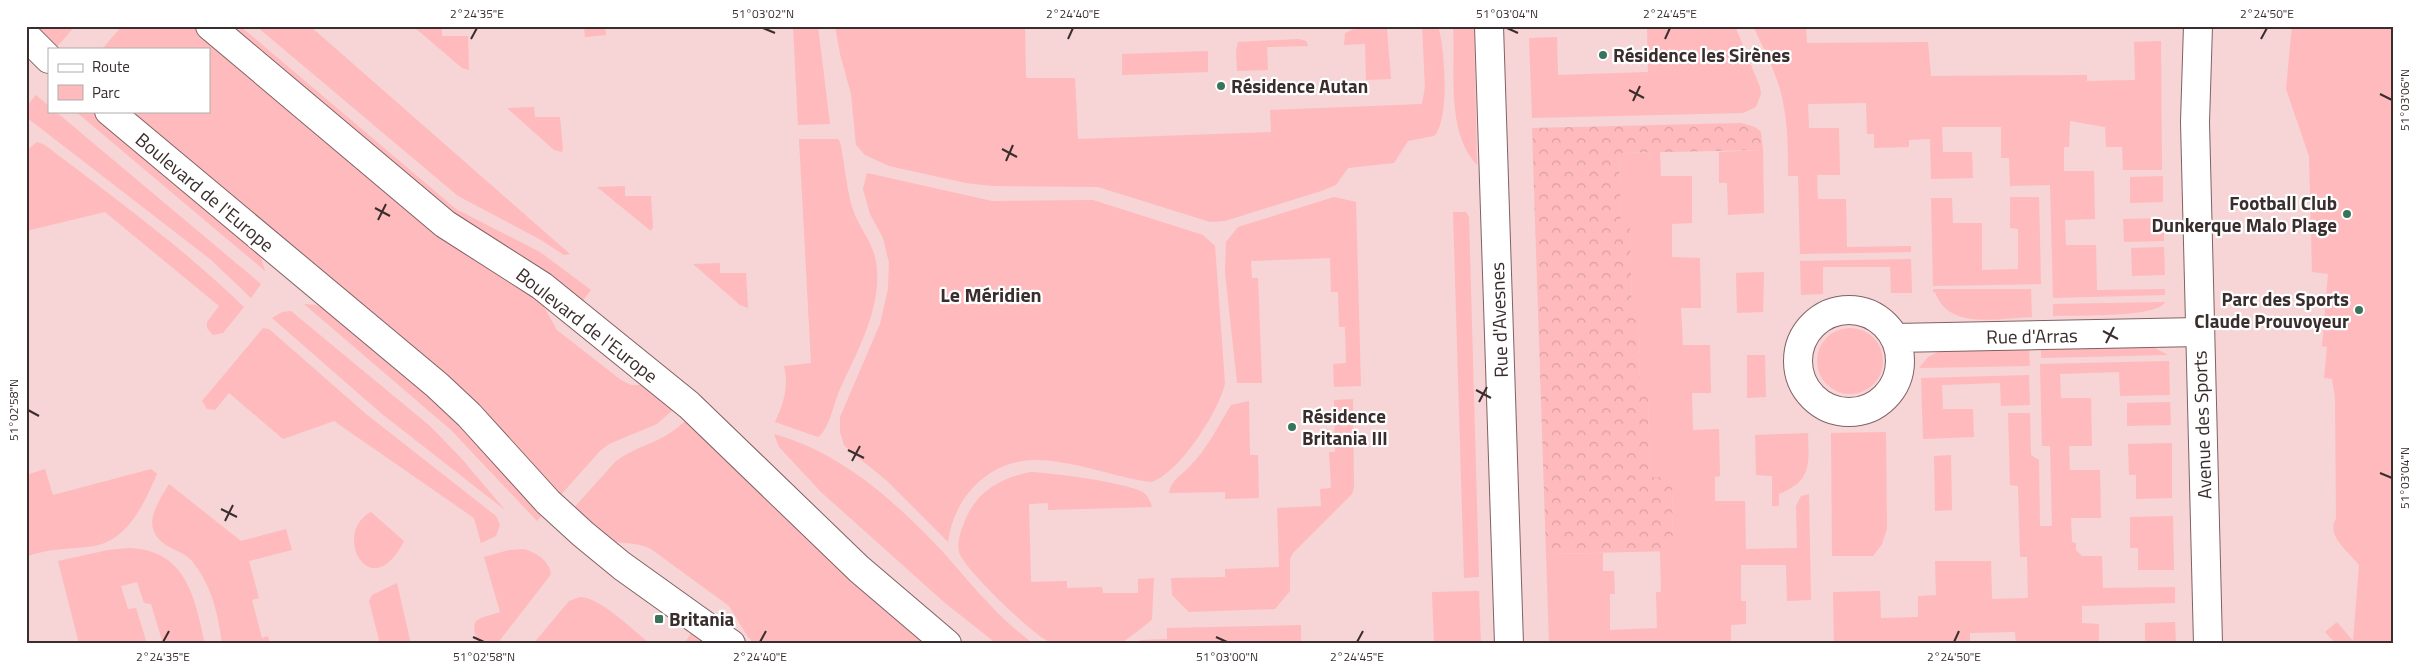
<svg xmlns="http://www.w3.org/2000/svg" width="2419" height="670" font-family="'Titillium Web',sans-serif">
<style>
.green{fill:#febabc}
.forest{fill:url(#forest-crowns)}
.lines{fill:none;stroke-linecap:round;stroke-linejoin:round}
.minor-casing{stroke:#806263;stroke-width:30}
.tertiary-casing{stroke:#806263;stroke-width:30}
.minor{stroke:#fff;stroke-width:28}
.tertiary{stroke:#fff;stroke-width:28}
.ticks{fill:none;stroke:#3a2d2d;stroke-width:2}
.poi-dot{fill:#38735c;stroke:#fff;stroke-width:2}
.labels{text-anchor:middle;stroke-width:4.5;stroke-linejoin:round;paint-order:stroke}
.poi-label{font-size:19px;font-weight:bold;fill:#3a2d2d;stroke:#fff;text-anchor:start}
.street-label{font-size:19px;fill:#3a2d2d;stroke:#fff}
.neighbourhood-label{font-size:20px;font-weight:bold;fill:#3a2d2d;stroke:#fff}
.neatline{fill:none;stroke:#3a2d2d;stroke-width:2}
.ticks-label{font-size:12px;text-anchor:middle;fill:#3a2d2d}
</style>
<defs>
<pattern id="forest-crowns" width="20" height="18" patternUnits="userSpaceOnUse" patternTransform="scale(1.25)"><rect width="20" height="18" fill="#febabc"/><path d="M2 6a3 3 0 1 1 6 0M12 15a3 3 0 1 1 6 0" fill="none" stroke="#daa0a2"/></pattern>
</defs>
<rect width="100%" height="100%" fill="#f7d4d5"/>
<path class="green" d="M37,26h38l-20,23 -16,-17z
M122,26h70l244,204 103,68 18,32 64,50 10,5h14l31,22 -19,17 -48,20 -9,7 -42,47 -432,-387h83v-62h-107z
M224,26h16l216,183 84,43 51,38 -10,13 -106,-71z
M256,26h54l260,228 -6,1 -23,-15 -83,-44z
M442,26v10h26l1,34 -7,-2 -48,-41z
M584,26h21l1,9 -21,2z
M793,26h25l12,98 -32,1z
M835,26h190l1,52h49l3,61 193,-7 -1,-22 152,-6 3,-17 -3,-61h16c7,21 12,95 -4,110l-26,5 -14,22 -46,5 -12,17 -15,6 -96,30 -15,1 -112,-35 -106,-1 -26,-3 -77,-17 -24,-11 -9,-10 -5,-51 -11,-40z
M1453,26h21l3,139c-32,-34 -21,-95 -24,-139z
M1647,26h88l25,61 1,7 -5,13 -13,6 -211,5 -3,-80 28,-1 1,38 90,-3z
M1753,26h53l1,17 121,-1 3,34 156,-1v6l48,-1 -1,-38 27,-1 1,129h-39l-1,-23h-16l-1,-20 -35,-6 -1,26h-5v24h30l1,48 -30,1 1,25h30l1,45 68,-1v6l-112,3 -3,-113 -40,1 -1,-28h-8v-31h-59l1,25h29l1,26 -42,1 -1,-40 -21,1v7l-35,1v-14h-7l-1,-31 -58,1 1,24h30l1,47h-23l1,24h28l1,48 64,-1v6l-111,2 -2,-78h-10c0,-25 0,-50 -5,-74 -5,-27 -19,-52 -30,-76z
M2292,26h101v618h-57l-11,-12 12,-10 16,19 6,-76c-9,-12 -34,-30 -23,-46l-1,-122 -3,-18 -8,-1 3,-31 -5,-1 6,-72 -16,-2 -3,-116 -23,-67z
M1354,29h33l4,50 -25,1 -1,-36 -21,1 1,-12z
M1299,39l7,2 2,5 -41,1 1,23 -31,1 -1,-20 2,-9z
M1208,51v21l-86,3v-21z
M36,95l13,11v5h6l206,173 -10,14 -41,-39 -184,-142v-10z
M534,107l1,10h25l3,32 -1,3 -8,-2 -47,-42z
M75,111h20l163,137 7,23z
M799,139h39l2,3c5,22 6,46 13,68 6,18 20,32 23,52 7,44 -18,88 -36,127 -6,13 -11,41 -22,48l-43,-15c9,-19 14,-36 9,-56l27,-3z
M37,142l8,3c68,52 137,102 199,162l-21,26 -10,2 -6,-7v-6l12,-16 -114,-94 -79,19v-80z
M1763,150l1,63 -36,2 -1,-32h-8v-31z
M1660,152l1,24h31v47l-20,1v33l28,1 1,50h-20l2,37h27l1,48h-19l1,37 26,-1 1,47 -5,1v24h30l1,48 51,-1 -1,-42 5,-10 8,-2 2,106 -24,1 -1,-36h-45v36h5v23l-15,1v18l57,-1v2h-239l-3,-90 57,-1v18h11l1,23h-5v36l47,-2 -1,-36h5l-1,-41h13l-1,-73h-22l-2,-84h-8l-1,-85h-7l-2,-84h-9l-2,-72z
M867,173l125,28 101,-1 110,35 12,11 10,137c-5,27 -47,92 -74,99 -38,-5 -75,-21 -113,-22 -48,-1 -84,36 -90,82l-62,-62 -37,-30 -5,-5 -4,-13v-15l40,-93 8,-35 1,-26 -6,-25 -13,-24 -7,-25z
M2163,176v26l-33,1v-26z
M625,186v10h26l2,31 -2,4 -54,-44z
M1334,197l22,5 5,184 -27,1 -1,-23 13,-1 -1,-36h-6l-1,-35h-7l-1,-34 -79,3 1,17h6l4,105h-25l-12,-111 1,-30 12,-15z
M2010,197h29l2,87 -108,2 -2,-88h21l1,25h29v47l36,-1v-40l-8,-1z
M1453,212h13l3,5 10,360 -15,1z
M2164,218v23l-40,1 -1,-23z
M2164,247l1,28 -33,1 -1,-28z
M1911,259l1,34h-21l-1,-26h-67v27l-22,1 -1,-34z
M720,263v10h26l2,35 -8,-3 -47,-41z
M1764,272l-1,40 -26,1 -1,-40z
M1933,289h98l1,28c-31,1 -84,14 -97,-25l-2,1z
M2165,302c-7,16 -92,13 -112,14v-12z
M304,304l11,1 19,7 101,85 110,115 -8,9 -86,-91z
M291,311l139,115 32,33 43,51 -123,-96 -110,-96 10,-6z
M263,328l6,1 97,85 130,102 4,9 -4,11 -15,7 -7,-25 -140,-97 -51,18 -54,-46 -14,17 -8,-1 -5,-8z
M1817 361a33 33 0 1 1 66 0a33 33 0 1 1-66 0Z
M2153,347l15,8 -127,3v-10z
M2029,348l1,18 -111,2 9,-11 12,-6z
M1747,355h18l1,42 -19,1z
M2169,361l1,34 -50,1 -1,-24 -59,2 1,24h30l1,48h-23l1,24h30l1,48h-30l1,24 4,1v7l6,6h20l1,32 72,-1v16l-93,3v17l17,1v20h-83l-1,-12 -45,1v11h-136l-1,-52 47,-1 1,27 37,-1v-21l18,-1 -1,-34h56l1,38 36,-1 -1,-41h-7l-2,-71 -8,-1 -2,-72h22l1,42 8,5 1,66h12l-2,-80h-8l-2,-82z
M2029,375l1,30 -29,1 -1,-23 -58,2 1,24h30l1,28 -51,2 -2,-61z
M1353,399l1,89 -2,6 -59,59 -3,6v32l-15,18 -86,3 -17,-17 -1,-17 54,-1v-8l54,-2 -2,-59 44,-2 -1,-17 11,-1 -2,-36h6l-1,-52z
M1249,401l1,54h8l1,43 -34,1v-7l-56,1c2,-13 13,-18 21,-27 18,-18 28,-40 41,-61z
M2170,402l1,23 -44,1v-23z
M688,418l244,226h-177l-7,-7 -19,-31 -78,-57c-11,-6 -22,-5 -34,-7 -18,-4 -32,-20 -46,-31l45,-50c27,-19 47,-17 72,-43z
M1886,432l1,97 -5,15 -9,12h-41l-1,-123z
M1808,433c1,31 4,48 -29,61v12h-7v-30l-16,-1 -1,-40z
M774,434c68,19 121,67 169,118 29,33 55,66 91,92h-37l-52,-41 -124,-111 -42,-45z
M2172,443v55l-36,1v-24h-7l-1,-31z
M1951,455l1,55 -17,1 -1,-55z
M45,469l8,26 98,-26 6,5c-14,32 -31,71 -71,73 -21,2 -38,2 -58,9l-2,-81z
M1030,472c24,1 90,10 111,19 6,3 9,9 11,16l-104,3v-7l-19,1 2,78 36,-1v7l35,-1 1,6h35v-14l16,-1 -2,41c-4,5 -28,23 -33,25 -6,2 -59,1 -65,0 -17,-4 -91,-76 -95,-92 -2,-9 1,-19 4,-26 11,-33 35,-47 67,-54z
M169,484l72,57 45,-12 6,21 -43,11 10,37 -7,2 10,38 6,-2 2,8h-48c-4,-31 -10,-58 -30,-83 -6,-7 -15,-10 -23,-14 -30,-18 -13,-41 0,-63z
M371,512l33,29c-34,67 -73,-9 -33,-29z
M2173,516l1,54h-36v-22h-8v-31z
M129,548c58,2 66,51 76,96h-42l-12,-40 -7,-1 -7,-21 -16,4 7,23 8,-1 11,36h-68l-21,-83 50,-11z
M523,549c13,3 25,11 28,24l-2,4 -52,67h-18c-12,-27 0,-25 21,-32l-16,-55 25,-7z
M397,583l14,61h-31l-11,-43 3,-6z
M1479,591l2,53h-47l-2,-52z
M580,597c20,0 54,34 70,47h-117l36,-43z
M2175,622l1,22h-31v-21z
M1301,625v19h-166l6,-4 26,-1v-11z
M693,630l21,14h-23l-5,-3z"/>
<path class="forest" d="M1741,123l14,4 6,5 2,18 -144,3 2,71 9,1 2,84h7l1,85h8l2,83h22l1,74 -127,3 -14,-426z"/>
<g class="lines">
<g class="minor-casing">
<path id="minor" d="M1489,26l20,618
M1798 361a51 51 0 1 1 102 0a51 51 0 1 1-102 0Z
M1895,338l305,-6"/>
</g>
<g class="tertiary-casing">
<path id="tertiary" d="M210,26l235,198 97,62 147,119 170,164 88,75
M2198,26l-3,96 13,522
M26,36l23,23
M109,111l328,274 32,30 79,87 35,32 39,32 109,78"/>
</g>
<use href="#minor" class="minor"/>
<use href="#tertiary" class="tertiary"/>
</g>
<path class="ticks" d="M763,28l12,5M1507,28l11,5M471,39l6,-11M1068,39l5,-11M1665,39l5,-11M2261,39l6,-11M1629,90l15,8M2380,94l12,6M1633,101l7,-15M1002,149l15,8M1006,161l7,-16M375,208l15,8M378,220l8,-16M2103,331l15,8M2106,343l8,-16M1476,390l15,8M1479,402l8,-15M28,410l11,6M848,450l16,8M852,461l8,-15M2380,473l12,5M221,509l16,8M225,521l8,-16M473,637l11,5M1216,637l11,5M163,642l6,-11M760,642l6,-11M1357,642l6,-11M1954,642l5,-11"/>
<g class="poi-dot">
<circle cx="1603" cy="55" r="5"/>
<circle cx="1221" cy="86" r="5"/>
<circle cx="2347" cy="214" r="5"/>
<circle cx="2359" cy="310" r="5"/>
<circle cx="1292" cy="427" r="5"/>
<rect x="654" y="614" width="10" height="10" rx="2.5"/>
</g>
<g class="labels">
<g class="poi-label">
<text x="1613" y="62">Résidence les Sirènes</text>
<text x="1231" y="93">Résidence Autan</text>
<text x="2337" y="210" text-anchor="end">Football Club<tspan x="2337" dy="22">Dunkerque Malo Plage</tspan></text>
<text x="2349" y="306" text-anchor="end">Parc des Sports<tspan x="2349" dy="22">Claude Prouvoyeur</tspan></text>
<text x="1302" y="423">Résidence<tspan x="1302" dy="22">Britania III</tspan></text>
<text x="669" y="626">Britania</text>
</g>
<g class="street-label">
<text transform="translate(205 192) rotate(40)" y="7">Boulevard de l'Europe</text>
<text transform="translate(1499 320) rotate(-92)" y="7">Rue d'Avesnes</text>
<text transform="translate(587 325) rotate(38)" y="7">Boulevard de l'Europe</text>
<text transform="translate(2032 336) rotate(-1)" y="7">Rue d'Arras</text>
<text transform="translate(2202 425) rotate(-92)" y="7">Avenue des Sports</text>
</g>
<g class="neighbourhood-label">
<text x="991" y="302">Le Méridien</text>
</g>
</g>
<rect width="2419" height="670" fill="none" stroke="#ffffff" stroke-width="55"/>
<rect x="48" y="48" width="162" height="65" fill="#ffffff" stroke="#b0abab"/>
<rect x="58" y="64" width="25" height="8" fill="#ffffff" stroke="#b0abab"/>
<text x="92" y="72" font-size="15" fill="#3a2d2d">Route</text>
<rect x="58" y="85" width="25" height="15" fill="#febabc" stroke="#b0abab"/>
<text x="92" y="98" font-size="15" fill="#3a2d2d">Parc</text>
<rect x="28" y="28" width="2364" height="614" class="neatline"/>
<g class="ticks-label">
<text x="477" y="18">2°24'35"E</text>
<text x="763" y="18">51°03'02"N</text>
<text x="1073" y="18">2°24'40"E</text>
<text x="1507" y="18">51°03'04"N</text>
<text x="1670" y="18">2°24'45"E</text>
<text x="2267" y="18">2°24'50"E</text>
<text transform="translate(2405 100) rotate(-90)" y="4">51°03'06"N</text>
<text transform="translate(14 410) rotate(-90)" y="4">51°02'58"N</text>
<text transform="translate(2405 478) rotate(-90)" y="4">51°03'04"N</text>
<text x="163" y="661">2°24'35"E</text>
<text x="484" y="661">51°02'58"N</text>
<text x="760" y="661">2°24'40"E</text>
<text x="1227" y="661">51°03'00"N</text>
<text x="1357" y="661">2°24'45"E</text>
<text x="1954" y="661">2°24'50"E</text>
</g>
</svg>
